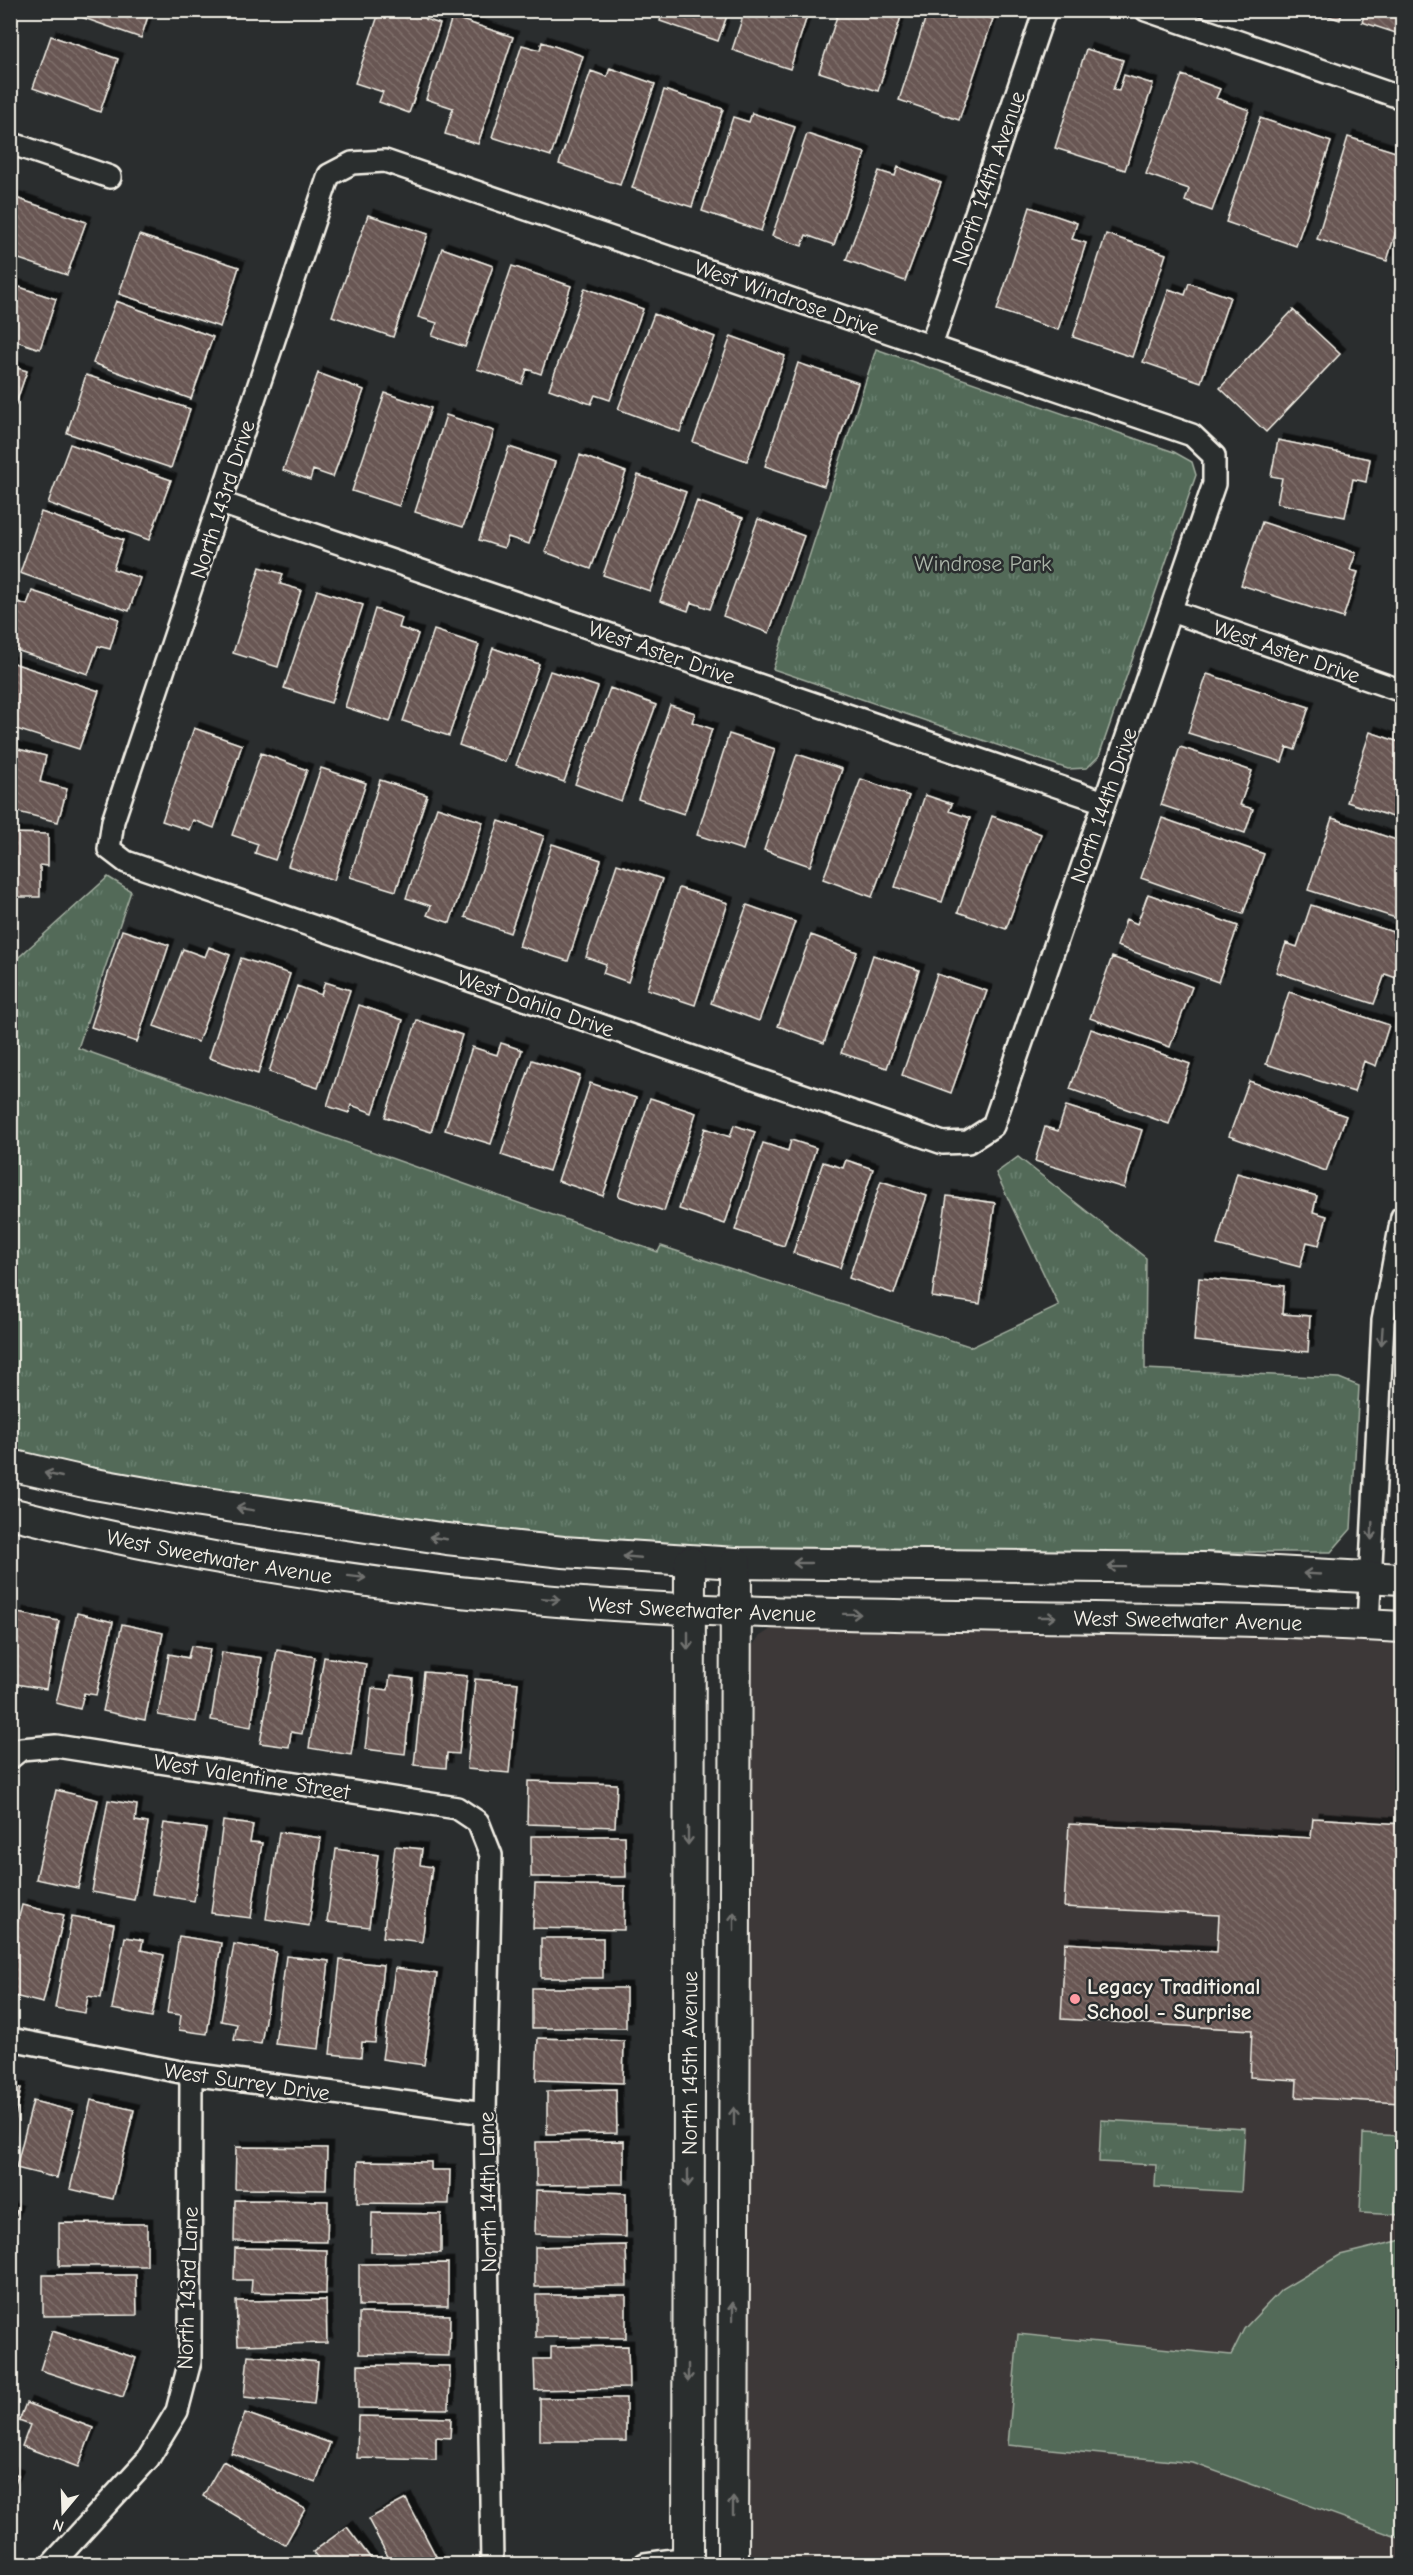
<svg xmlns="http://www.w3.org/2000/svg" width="1413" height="2575" font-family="'Comic Neue',sans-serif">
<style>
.built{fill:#3d3939}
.green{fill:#526b59;stroke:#a3aea0;stroke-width:1.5}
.park{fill:url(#park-tufts);stroke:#a3aea0;stroke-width:1.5}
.building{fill:url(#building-back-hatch);stroke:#f4f1e8;stroke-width:1.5;filter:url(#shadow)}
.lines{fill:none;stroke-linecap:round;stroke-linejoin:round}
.street-casing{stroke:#f4f1e8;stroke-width:26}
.secondary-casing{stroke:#f4f1e8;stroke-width:34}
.street{stroke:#2a2d2e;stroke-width:21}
.secondary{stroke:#2a2d2e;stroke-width:30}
.oneway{stroke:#71726f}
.poi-dot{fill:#ff9aa2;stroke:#2a2d2e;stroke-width:2}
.labels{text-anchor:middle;stroke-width:5;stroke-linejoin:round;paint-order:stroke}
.street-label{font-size:22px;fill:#f4f1e8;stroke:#2a2d2e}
.park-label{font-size:22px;fill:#abb5a8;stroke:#2a2d2e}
.poi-label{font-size:22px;font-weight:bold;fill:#f4f1e8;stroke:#2a2d2e;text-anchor:start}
</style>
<defs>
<pattern id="park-tufts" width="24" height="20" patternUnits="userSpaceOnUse" patternTransform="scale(1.5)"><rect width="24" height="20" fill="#526b59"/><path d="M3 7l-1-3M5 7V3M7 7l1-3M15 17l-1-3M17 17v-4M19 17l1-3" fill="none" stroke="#6c8171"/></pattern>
<pattern id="building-back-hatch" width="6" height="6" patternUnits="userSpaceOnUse" patternTransform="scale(1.5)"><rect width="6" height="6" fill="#685652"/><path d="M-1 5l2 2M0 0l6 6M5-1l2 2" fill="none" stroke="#7e6f6b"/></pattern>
<filter id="shadow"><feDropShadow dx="5.5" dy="-5.5" stdDeviation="0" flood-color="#0009"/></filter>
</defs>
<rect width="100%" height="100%" fill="#2a2d2e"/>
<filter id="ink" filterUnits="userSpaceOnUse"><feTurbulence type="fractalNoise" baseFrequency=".0167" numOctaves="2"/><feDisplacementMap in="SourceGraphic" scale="12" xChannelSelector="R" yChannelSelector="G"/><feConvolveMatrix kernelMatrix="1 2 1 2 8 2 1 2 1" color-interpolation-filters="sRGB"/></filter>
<g filter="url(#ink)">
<path class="built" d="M794,1628l528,11 80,5v920h-652l-5,-897 4,-17 10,-13 12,-8z"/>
<path class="green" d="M1363,2134l39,2v79l-42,-2z
M1402,2240v299l-209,-76 -185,-18 10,-111 213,21 13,-26 37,-39 59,-35z"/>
<path class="park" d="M876,349l298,103 18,10 4,13 -97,281 -12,12 -19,1 -295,-100z
M108,877l23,14 -53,157 580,204 3,-6 311,101 87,-41 -63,-133 22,-16 128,101 -1,111 194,9 20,8 -8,143 -20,23h-616l-89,-5 -335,-38 -280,-57 -1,-487z
M1101,2120l144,8 -4,64 -86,-5 1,-22 -57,-3z"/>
<path class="building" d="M61,10h89l-9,28z
M380,10h48l-3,9 15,5 -31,89 -30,-11 4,-10 -28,-9z
M663,10h66l-11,31 -58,-20z
M745,10h64l-19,59 -58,-19z
M839,10h64l-25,81 -59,-19z
M928,10h41l24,9 -34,101 -60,-20z
M1311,10h32l-3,10z
M1366,10h36v25l-40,-13z
M452,17l61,20 -35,107 -33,-10 8,-26 -27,-9z
M51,36l67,23 -18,53 -67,-24z
M542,42l41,14 -32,100 -59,-19 30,-92 18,5z
M1086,49l37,11 -10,30 6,1 5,-16 29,9 -28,86 -70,-22z
M610,68l45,16 -35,101 -61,-21 32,-93 16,6z
M1182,75l38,14 -4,9 33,12 -37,101 -27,-10 4,-12 -43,-15z
M664,90l59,19 -31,98 -60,-19z
M752,113l43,14 -34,104 -59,-20 31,-94 16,5z
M1260,118l71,24 -35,104 -70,-24z
M807,134l58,19 -31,92 -28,-10 -4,11 -30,-10z
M1348,137l54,17v57l-15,50 -70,-22z
M898,167l43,16 -36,98 -59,-21 33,-89 16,5z
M10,196l76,26 -19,53 -57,-19z
M1030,207l47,16 -5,16 14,4 -28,87 -61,-20z
M368,215l60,19 -35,103 -61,-21z
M1106,234l60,20 -34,103 -59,-20z
M139,235l100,32 -19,60 -101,-33z
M442,248l51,18 -28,81 -33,-11 5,-13 -19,-6z
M512,266l59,20 -30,88 -14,-5 -5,15 -45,-15z
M1189,283l41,14 -29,85 -58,-20 26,-73 16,6z
M10,284l46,15 -16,50 -30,-10z
M585,288l58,21 -33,91 -15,-5 -4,9 -42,-15z
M116,301l97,36 -22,62 -98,-36z
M1293,310l47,44 -74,78 -46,-44z
M654,314l61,23 -35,95 -62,-23z
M731,336l54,20 -38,105 -54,-19z
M798,363l60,20 -34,103 -59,-20z
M10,366l17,5 -12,35 -5,-2z
M318,373l46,17 -31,87 -20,-7 -3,10 -27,-10z
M86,375l104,34 -19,59 -104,-35z
M385,393l46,15 -32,98 -47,-15z
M446,415l48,16 -31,96 -48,-15z
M1278,440l92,19 -4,23 -13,-3 -8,38 -68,-14 5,-25 -11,-2z
M70,444l101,36 -22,60 -101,-37z
M509,447l46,15 -26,82 -21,-7 -4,11 -25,-8z
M580,455l46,17 -35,97 -46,-17z
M638,475l48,17 -36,99 -47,-16z
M697,501l46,17 -33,91 -19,-7 -3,9 -28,-10z
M41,512l82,28 -10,29 27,9 -11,33 -109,-38z
M758,519l46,17 -35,97 -46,-17z
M1262,522l94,31 -6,17 8,2 -15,46 -102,-33z
M260,567l23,7 -3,10 21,6 -23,77 -45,-14z
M317,590l46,15 -32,98 -47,-15z
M32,591l87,28 -9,30 -12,-3 -10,28 -78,-26 2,-48 15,5z
M375,609l27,9 -3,10 19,6 -28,88 -45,-15z
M434,630l45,15 -30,91 -46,-15z
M493,648l46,16 -34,98 -46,-17z
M10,662l89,29 -20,58 -69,-22z
M550,671l48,16 -34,95 -48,-17z
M1207,674l102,33 -14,43 -8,-3 -5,15 -94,-29z
M610,688l46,17 -35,96 -46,-17z
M670,705l25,8 -3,9 20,7 -28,85 -46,-15z
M194,728l48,17 -28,83 -21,-8 -4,10 -27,-9z
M1370,732l32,11v77l-55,-18z
M729,734l46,15 -32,101 -46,-15z
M10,747l36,9 -6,26 27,7 -9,33 -48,-12z
M1180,747l72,24 -12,34 13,4 -8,24 -84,-28z
M261,753l46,17 -32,90 -20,-7 3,-9 -26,-9z
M797,754l45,15 -32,97 -46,-16z
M321,768l45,15 -32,97 -46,-14z
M861,779l48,17 -37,101 -49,-18z
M380,780l47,15 -31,96 -46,-14z
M925,795l27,9 -3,7 21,7 -28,84 -47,-15z
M437,807l46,15 -33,101 -23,-8 4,-9 -25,-8z
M992,816l49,18 -35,95 -48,-17z
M1162,818l102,36 -21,60 -102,-36z
M1332,818l70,24v78l-94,-30z
M499,821l45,15 -34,97 -45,-16z
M10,833l38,1v32l-8,-1v32h-30z
M552,844l49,16 -33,101 -49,-15z
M617,864l45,15 -34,103 -25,-9 3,-9 -20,-7z
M679,888l49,15 -33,102 -48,-16z
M1148,894l90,32 -20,56 -101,-36 9,-27 11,5z
M747,905l48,17 -36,99 -48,-18z
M1311,905l91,30v23l-6,20 -11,-4 -11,30 -98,-32 10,-29 11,4z
M122,930l47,15 -32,97 -46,-15z
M811,935l46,17 -33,91 -46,-17z
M209,947l21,8 -32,87 -44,-16 29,-77 22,8z
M873,955l46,15 -32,98 -46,-15z
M1112,957l80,30 -22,60 -80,-29z
M241,958l49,16 -32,100 -49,-16z
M937,974l50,17 -36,102 -49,-18z
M325,982l25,8 -32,98 -49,-16 28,-86 24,9z
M1289,992l100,33 -13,41 -12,-5 -10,31 -88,-28z
M359,1005l44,15 -30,93 -22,-8 -2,8 -22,-7z
M417,1020l45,15 -31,97 -46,-15z
M1091,1029l99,35 -21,60 -99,-35z
M501,1043l21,7 -31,94 -46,-14 27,-83 25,8z
M532,1060l48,16 -31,95 -48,-16z
M1249,1081l97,35 -20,55 -97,-35z
M590,1083l46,15 -33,98 -45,-15z
M650,1098l46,15 -32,98 -46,-15z
M1066,1106l76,24 -18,58 -89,-27 10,-34 13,4z
M734,1125l21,7 -30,92 -46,-15 26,-81 25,9z
M791,1140l25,8 -32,98 -49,-16 28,-87 25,8z
M846,1160l27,9 -33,99 -47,-15 30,-91 20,6z
M1237,1173l80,23 -4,16 14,4 -8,29 -12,-3 -7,25 -83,-22z
M881,1181l46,15 -33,98 -45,-16z
M947,1196l48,7 -15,101 -48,-7z
M1199,1278l85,8 -2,28 28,2 -2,36 -114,-11z
M18,1613l41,8 -13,68 -36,-6v-31z
M77,1613l36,9 -17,73 -12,-2 -4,16 -24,-6z
M122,1624l41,9 -18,87 -42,-9z
M191,1646l19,3 -14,73 -38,-7 11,-61 19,4z
M277,1650l38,7 -13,77 -11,-2 -2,15 -29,-4z
M222,1652l40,6 -11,69 -40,-7z
M324,1657l42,7 -15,91 -42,-7z
M424,1672l43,4 -8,78 -12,-1 -1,15 -32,-3z
M390,1676l23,3 -8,75 -40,-5 7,-61 16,2z
M475,1679l43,4 -9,90 -42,-4z
M528,1781l89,3 -2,43 -88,-3z
M56,1790l42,10 -20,88 -42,-9z
M108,1800l29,5 -2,16 13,2 -14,77 -42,-8z
M1313,1818l89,6 -1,279 -105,-6 1,-17 -47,-3 2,-47 -191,-11 4,-76 152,9 2,-37 -155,-8 5,-83 242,14z
M223,1821l30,4 -3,17 12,1 -11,75 -40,-5z
M164,1823l42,6 -12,72 -42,-7z
M279,1832l42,6 -12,88 -43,-7z
M531,1836h94l1,41h-95z
M395,1846l27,3 -2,16 12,2 -10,75 -39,-5z
M336,1849l42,6 -9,72 -42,-5z
M535,1884l90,2 -1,44 -91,-2z
M22,1905l42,10 -21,88 -33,-8v-43z
M72,1916l42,8 -13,74 -13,-2 -3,17 -30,-5z
M179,1936l42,7 -14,91 -28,-4 2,-15 -14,-2z
M125,1937l18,3 -2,10 23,5 -12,62 -40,-8z
M541,1938h62v40h-62z
M234,1944l42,8 -15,92 -27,-4 3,-16 -16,-3z
M286,1956l43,5 -10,88 -44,-5z
M340,1960l43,5 -8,78 -13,-1 -1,15 -31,-3z
M395,1968l42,6 -13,91 -42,-6z
M532,1988h94v40h-94z
M538,2038l86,3 -1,42 -87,-3z
M10,2086l11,2 -11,52z
M616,2089l1,44 -70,1v-43z
M91,2100l43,10 -21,89 -43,-10z
M33,2101l40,10 -16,67 -41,-10z
M624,2141v43l-88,1v-43z
M236,2147l91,1 -1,42 -91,-1z
M358,2161l73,1v8h19l-1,34 -92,-1z
M536,2190l90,3v44l-91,-3z
M235,2200l93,1 -1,41 -93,-1z
M10,2209l7,2 -7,22z
M372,2213l69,1v39l-70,-1z
M59,2223l88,1v42h-88z
M626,2245l1,41 -92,1v-40z
M235,2248l92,2 -1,44 -75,-2 1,-12h-18z
M448,2263v43h-89v-42z
M43,2275h93l1,40 -94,1z
M536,2295h90v43l-90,-1z
M326,2300l1,43 -89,2 -2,-44z
M359,2313l91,2 -1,41 -90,-2z
M52,2331l84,27 -13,39 -83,-27z
M628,2346l1,42 -94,2 -1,-31h17v-12z
M248,2355l70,7 -4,42 -70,-7z
M358,2365l92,1 -1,43 -91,-1z
M540,2398h86v43h-86z
M26,2403l67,25 -15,39 -56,-21 8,-21 -11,-4z
M245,2413l85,30 -14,40 -85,-30z
M358,2416l93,2 -1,20 -14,-1v23l-79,-2z
M223,2461l82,48 -20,36 -82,-49z
M10,2472l8,3 -8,20z
M406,2499l34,65h-48l-24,-45z
M347,2527l28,37h-52l-10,-12z"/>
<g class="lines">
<g class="street-casing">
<path id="street" d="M1146,10l256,88
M10,143l100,34
M385,161l807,274 22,21v28l-221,642 -25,16 -25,1 -817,-281 -17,-13 4,-28 216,-646 23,-12z
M931,346l114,-336
M221,503l883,299
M1171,611l231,80
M1368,1625l15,-304 19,-104
M10,1758l11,-9 35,-3 401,62 21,14 13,33 -6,258 7,451
M10,2039l181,35 294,39
M52,2564l96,-105 29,-48 13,-50 1,-287
M645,2564l43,-6"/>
</g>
<g class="secondary-casing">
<g id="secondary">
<path d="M10,1465l79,18 91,16 267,40 116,13 173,11 466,5 200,11"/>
<path id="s1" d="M10,1513c234,59 483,90 724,98 223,8 446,4 668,16"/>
<path id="s2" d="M688,2564l2,-1002"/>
<path d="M733,2564l3,-1001"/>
</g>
</g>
<use href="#street" class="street"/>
<use href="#secondary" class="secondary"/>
</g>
<defs><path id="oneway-shaft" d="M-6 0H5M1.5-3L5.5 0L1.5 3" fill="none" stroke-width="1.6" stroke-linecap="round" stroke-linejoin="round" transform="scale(1.5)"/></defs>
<g class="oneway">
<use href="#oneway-shaft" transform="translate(1382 1336) rotate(94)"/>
<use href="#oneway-shaft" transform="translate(53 1475) rotate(-167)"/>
<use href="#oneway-shaft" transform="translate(245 1509) rotate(-171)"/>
<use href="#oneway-shaft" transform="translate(1372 1531) rotate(92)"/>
<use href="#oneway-shaft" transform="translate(438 1538) rotate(-172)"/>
<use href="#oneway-shaft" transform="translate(632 1557) rotate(-175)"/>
<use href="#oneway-shaft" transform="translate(802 1563) rotate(-180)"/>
<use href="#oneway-shaft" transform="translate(1117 1567) rotate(-179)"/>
<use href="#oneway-shaft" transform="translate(1312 1574) rotate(-177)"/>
<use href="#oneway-shaft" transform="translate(357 1577) rotate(7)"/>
<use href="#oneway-shaft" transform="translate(551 1599) rotate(5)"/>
<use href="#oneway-shaft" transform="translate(852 1614) rotate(1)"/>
<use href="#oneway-shaft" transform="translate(1047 1617)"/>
<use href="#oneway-shaft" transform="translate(688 1641) rotate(90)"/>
<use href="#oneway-shaft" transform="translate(688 1836) rotate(90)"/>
<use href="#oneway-shaft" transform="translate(734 1921) rotate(-90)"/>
<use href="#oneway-shaft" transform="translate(734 2116) rotate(-90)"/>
<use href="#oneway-shaft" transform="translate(688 2178) rotate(90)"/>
<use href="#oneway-shaft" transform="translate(733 2311) rotate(-90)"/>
<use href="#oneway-shaft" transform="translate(688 2373) rotate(90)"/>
<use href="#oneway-shaft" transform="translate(733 2506) rotate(-90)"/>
</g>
</g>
<circle class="poi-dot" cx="1075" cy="1999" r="6"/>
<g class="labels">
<g class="street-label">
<text transform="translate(988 178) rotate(-71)" y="8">North 144th Avenue</text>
<text transform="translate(787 297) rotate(19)" y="8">West Windrose Drive</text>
<text transform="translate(222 499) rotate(-72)" y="8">North 143rd Drive</text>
<text transform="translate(1287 651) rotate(19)" y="8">West Aster Drive</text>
<text transform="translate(662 652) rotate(19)" y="8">West Aster Drive</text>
<text transform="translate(1103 805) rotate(-71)" y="8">North 144th Drive</text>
<text transform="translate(536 1003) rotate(19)" y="8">West Dahila Drive</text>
<text dy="8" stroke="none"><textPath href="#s1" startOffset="214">West Sweetwater Avenue</textPath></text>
<text dy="8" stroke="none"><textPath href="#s1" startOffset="700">West Sweetwater Avenue</textPath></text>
<text dy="8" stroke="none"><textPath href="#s1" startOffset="1186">West Sweetwater Avenue</textPath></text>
<text transform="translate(252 1776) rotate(9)" y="8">West Valentine Street</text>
<text dy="8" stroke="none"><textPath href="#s2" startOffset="501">North 145th Avenue</textPath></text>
<text transform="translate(247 2081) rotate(8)" y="8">West Surrey Drive</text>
<text transform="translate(487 2192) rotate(-91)" y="8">North 144th Lane</text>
<text transform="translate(187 2288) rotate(-88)" y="8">North 143rd Lane</text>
</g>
<g class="park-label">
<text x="983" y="571">Windrose Park</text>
</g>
<g class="poi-label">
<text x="1087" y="1994">Legacy Traditional<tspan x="1087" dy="25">School - Surprise</tspan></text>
</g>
</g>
<rect width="1413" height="2575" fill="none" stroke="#2a2d2e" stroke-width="36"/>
<rect x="18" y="18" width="1377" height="2539" fill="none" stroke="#f4f1e8" stroke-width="2" filter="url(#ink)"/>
<g transform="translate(63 2512) rotate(199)" stroke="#2a2d2e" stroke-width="4.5" paint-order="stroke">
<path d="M0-4.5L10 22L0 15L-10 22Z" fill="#f4f1e8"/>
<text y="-9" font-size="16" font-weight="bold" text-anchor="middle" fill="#f4f1e8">N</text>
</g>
</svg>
